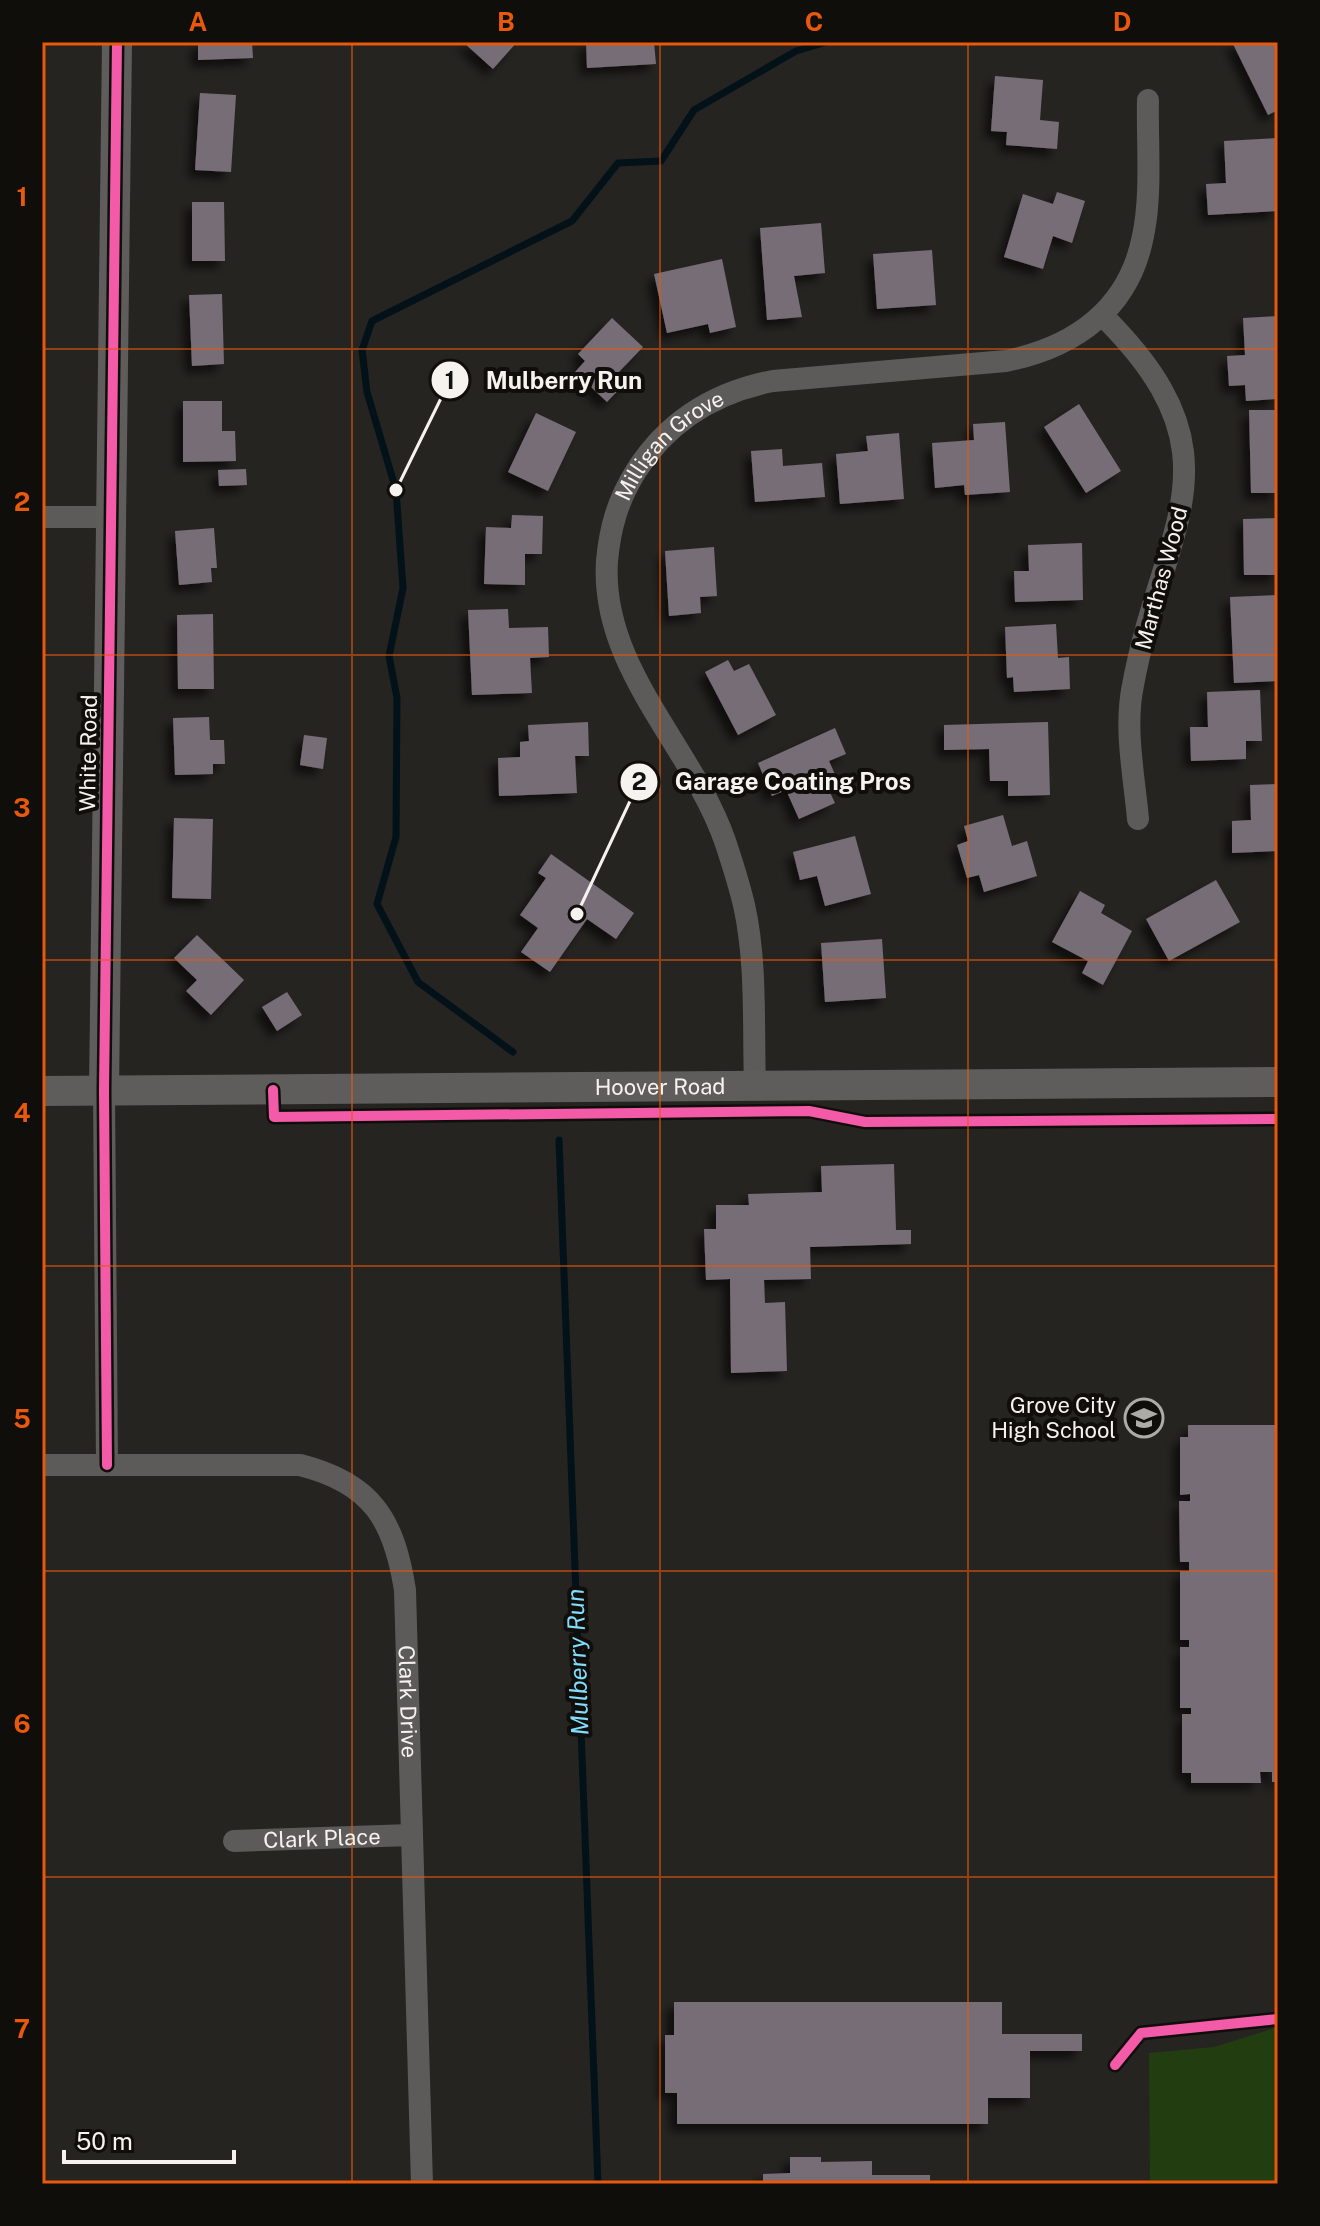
<svg xmlns="http://www.w3.org/2000/svg" width="1320" height="2226" font-family="'Public Sans',sans-serif">
<style>
.green{fill:#223e10}
.lines{fill:none;stroke-linecap:round;stroke-linejoin:round}
.stream{stroke:#031219;stroke-width:7}
.building{fill:#776d76;filter:url(#shadow)}
.street{stroke:#5c5b5a;stroke-width:22}
.secondary{stroke:#5f5d5c;stroke-width:30}
.cycleway-casing{stroke:#100e0b;stroke-width:15}
.cycleway{stroke:#f35aa7;stroke-width:10}
.grid{fill:none;stroke:#e8590c;stroke-width:2;stroke-opacity:0.55}
.labels{text-anchor:middle;stroke-width:8;stroke-linejoin:round;paint-order:stroke}
.street-label{font-size:22px;fill:#f6f3ef;stroke:#100e0b}
.poi-label{font-size:22px;fill:#f6f3ef;stroke:#100e0b;text-anchor:end}
.water-label{font-size:24px;font-style:italic;fill:#81ddfb;stroke:#100e0b}
.leader{fill:none;stroke:#f6f3ef;stroke-width:3}
.callout-dot{fill:#f6f3ef;stroke:#100e0b;stroke-width:3}
.mark-label{font-size:24px;text-anchor:middle;font-weight:bold;fill:#111}
.callout-label{font-size:24px;text-anchor:middle;font-weight:bold;fill:#f6f3ef;stroke:#100e0b;stroke-width:8;stroke-linejoin:round;paint-order:stroke}
.neatline{fill:none;stroke:#e8590c;stroke-width:3}
.grid-label{font-size:26px;text-anchor:middle;font-weight:bold;fill:#e8590c}
</style>
<defs>
<filter id="shadow"><feDropShadow dx="-7" dy="7" stdDeviation="4" flood-color="#0009"/></filter>
</defs>
<rect width="100%" height="100%" fill="#262421"/>
<path class="green" d="M1278,2027v157h-128l-1,-131 65,-6z"/>
<g class="lines">
<path class="stream" d="M513,1052l-95,-70 -41,-78 19,-67 1,-139 -8,-42 14,-68 -7,-98 -29,-98 -5,-42 10,-29 200,-100 46,-58 43,-2 33,-51 102,-59 31,-9
M559,1140l39,1044"/>
</g>
<path class="building" d="M198,42h54l1,16 -55,2z
M463,42h54l-24,27z
M586,42h68l2,22 -69,4z
M1232,42h46v68l-10,5z
M995,76l48,4 -3,40 19,2 -2,27 -51,-4 1,-13 -16,-1z
M200,93l36,2 -5,77 -36,-2z
M1278,138v73l-70,4 -2,-31 20,-1 -2,-42z
M1057,192l28,9 -13,42 -19,-7 -10,33 -39,-12 19,-63 30,10z
M192,202h32l1,59h-33z
M821,223l4,50 -31,3 8,41 -35,3 -7,-92z
M932,250l4,55 -59,4 -4,-55z
M722,259l14,68 -26,6 -2,-9 -41,9 -13,-59z
M222,294l2,70 -32,2 -3,-71z
M1278,316l-1,83 -31,2 -1,-16 -16,1 -2,-30 18,-1 -2,-37z
M612,318l31,29 -26,27 9,8 -19,20 -32,-30 10,-11 -7,-7z
M183,401h39v30h13l1,30 -53,1z
M1079,404l42,67 -35,22 -42,-66z
M1249,410h29v83h-27z
M536,413l40,19 -28,59 -40,-19z
M1005,422l5,70 -45,3 -1,-10 -29,3 -3,-45 42,-3 -1,-16z
M899,433l5,66 -64,5 -4,-50 32,-3 -2,-15z
M782,449l1,17 39,-3 3,34 -70,5 -4,-51z
M246,469l1,16 -28,1 -1,-16z
M512,515l31,1 -1,38h-17v31l-41,-1 2,-57 25,1z
M1278,518v57h-34l-1,-56z
M214,528l3,40h-6l1,14 -33,3 -4,-54z
M1082,543l1,57 -68,2 -1,-31h15l-1,-26z
M714,547l3,49 -17,1 1,16 -32,3 -4,-65z
M1278,595v86l-44,2 -4,-86z
M508,609l1,19 39,-1 1,30 -19,1 2,35 -60,2 -4,-85z
M213,614l1,75h-36l-1,-74z
M1056,624l2,34 11,-1 1,32 -56,3 -1,-15 -6,1 -2,-51z
M728,660l6,11 15,-7 27,51 -38,20 -33,-63z
M1260,690l2,51h-16v18l-55,2 -1,-34h18l-1,-35z
M209,717l1,23h14l1,24h-12v10l-38,1 -2,-57z
M588,722l1,34h-14l2,37 -78,3 -1,-38 22,-1v-15l9,-1 -1,-16z
M1048,722l2,73 -42,1v-15h-18l-1,-32 -45,1v-25z
M835,728l11,26 -17,7 9,20 -11,5 8,17 -36,16 -13,-29 -14,6 -14,-33z
M304,735l23,3 -4,31 -23,-4z
M1278,784v67l-46,2v-32l19,-1 -1,-35z
M1003,815l9,31 15,-5 10,35 -53,16 -5,-17 -12,3 -10,-33 11,-4 -4,-15z
M174,818l39,1 -2,80 -39,-1z
M855,836l16,58 -46,12 -8,-30 -17,4 -7,-28z
M551,854l83,59 -18,26 -29,-20 -37,53 -29,-20 17,-24 -18,-13 26,-37 -8,-5z
M1216,880l24,42 -71,39 -23,-42z
M1080,891l25,14 -4,8 31,18 -29,54 -21,-12 6,-12 -36,-19z
M197,935l47,45 -33,35 -25,-24 11,-11 -23,-22z
M882,939l4,59 -61,4 -4,-59z
M287,992l15,23 -25,16 -15,-24z
M894,1164l2,66h15v14l-101,3 1,32 -47,1 1,23 20,-1 2,69 -56,2 -1,-94 -24,1 -2,-51h12v-24h33l-1,-11 74,-2 -1,-26z
M1188,1425h90v357h-6v-10h-12l1,11h-70v-10h-9v-59h9v-6h-11v-61h9v-7h-9v-69h9v-9h-9l-1,-61h11v-7l-10,1v-58h8z
M674,2002h328v32h80v17h-52v47h-42v26h-311v-31h-12v-58h9z
M790,2157h31v5l51,-1v14h58v9h-167v-10l27,-1z"/>
<g class="lines">
<g class="street">
<path d="M1102,315c144,142 61,208 31,370 -9,43 1,90 5,134"/>
<path d="M42,517h69"/>
<path id="s1" d="M755,1086c-2,-59 2,-123 -11,-181 -5,-21 -12,-43 -19,-64 -33,-95 -125,-173 -118,-280 3,-34 11,-61 29,-90 32,-50 80,-79 137,-90l233,-20c69,-14 123,-52 137,-125 9,-43 4,-91 5,-136"/>
<path d="M104,1091l3,374"/>
<path id="s2" d="M42,1465h258c72,18 94,55 105,125l17,594"/>
<path id="s3" d="M234,1841l177,-6"/>
</g>
<g class="secondary">
<path id="s4" d="M42,1091l1236,-9"/>
<path d="M104,1091l13,-1049"/>
</g>
<g class="cycleway-casing">
<path id="cycleway" d="M273,1090l1,27 535,-6 56,11 413,-3
M107,1465l-3,-374 13,-1049
M1115,2065l26,-32 137,-14"/>
</g>
<use href="#cycleway" class="cycleway"/>
</g>
<path class="grid" d="M352,42v2142M660,42v2142M968,42v2142M42,349h1236M42,655h1236M42,960h1236M42,1266h1236M42,1571h1236M42,1877h1236"/>
<defs>
<g id="school-ring" transform="scale(2)"><circle r="9.5" fill="#100e0b" stroke="#adaba7" stroke-width="1.5"/><path d="M0-5L7-2L0 1L-7-2ZM-4 1L0 2.5L4 1V4Q0 6-4 4Z" fill="#adaba7"/></g>
</defs>
<g fill-rule="evenodd">
<use href="#school-ring" x="1144" y="1418"/>
</g>
<g class="labels">
<g class="street-label">
<text dy="8" stroke="none"><textPath href="#s1" startOffset="694">Milligan Grove</textPath></text>
<text transform="translate(1161 578) rotate(-75)" y="8">Marthas Wood</text>
<text transform="translate(88 753) rotate(-89)" y="8">White Road</text>
<text dy="8" stroke="none"><textPath href="#s4" startOffset="618">Hoover Road</textPath></text>
<text dy="8" stroke="none"><textPath href="#s2" startOffset="546">Clark Drive</textPath></text>
<text dy="8" stroke="none"><textPath href="#s3" startOffset="88">Clark Place</textPath></text>
</g>
<g class="poi-label">
<text x="1116" y="1413">Grove City<tspan x="1116" dy="25">High School</tspan></text>
</g>
<g class="water-label">
<text transform="translate(578 1662) rotate(-92)" y="8">Mulberry Run</text>
</g>
</g>
<path class="leader" d="M396 490L450 380M577 914L639 782"/>
<g class="callout-dot">
<circle cx="396" cy="490" r="8"/>
<circle cx="577" cy="914" r="8"/>
<circle cx="450" cy="380" r="20"/>
<circle cx="639" cy="782" r="20"/>
</g>
<g class="mark-label">
<text x="450" y="389">1</text>
<text x="639" y="790">2</text>
</g>
<g class="callout-label">
<text x="564" y="389">Mulberry Run</text>
<text x="793" y="790">Garage Coating Pros</text>
</g>
<rect width="1320" height="2226" fill="none" stroke="#100e0b" stroke-width="88"/>
<path d="M64 2150v12h170v-12" fill="none" stroke="#f6f3ef" stroke-width="4"/>
<text x="76" y="2150" font-size="24" fill="#f6f3ef" stroke="#100e0b" stroke-width="6" paint-order="stroke">50 m</text>
<rect x="44" y="44" width="1232" height="2138" class="neatline"/>
<g class="grid-label">
<text x="198" y="31">A</text>
<text x="506" y="31">B</text>
<text x="814" y="31">C</text>
<text x="1122" y="31">D</text>
<text x="22" y="206">1</text>
<text x="22" y="511">2</text>
<text x="22" y="817">3</text>
<text x="22" y="1122">4</text>
<text x="22" y="1428">5</text>
<text x="22" y="1733">6</text>
<text x="22" y="2038">7</text>
</g>
</svg>
